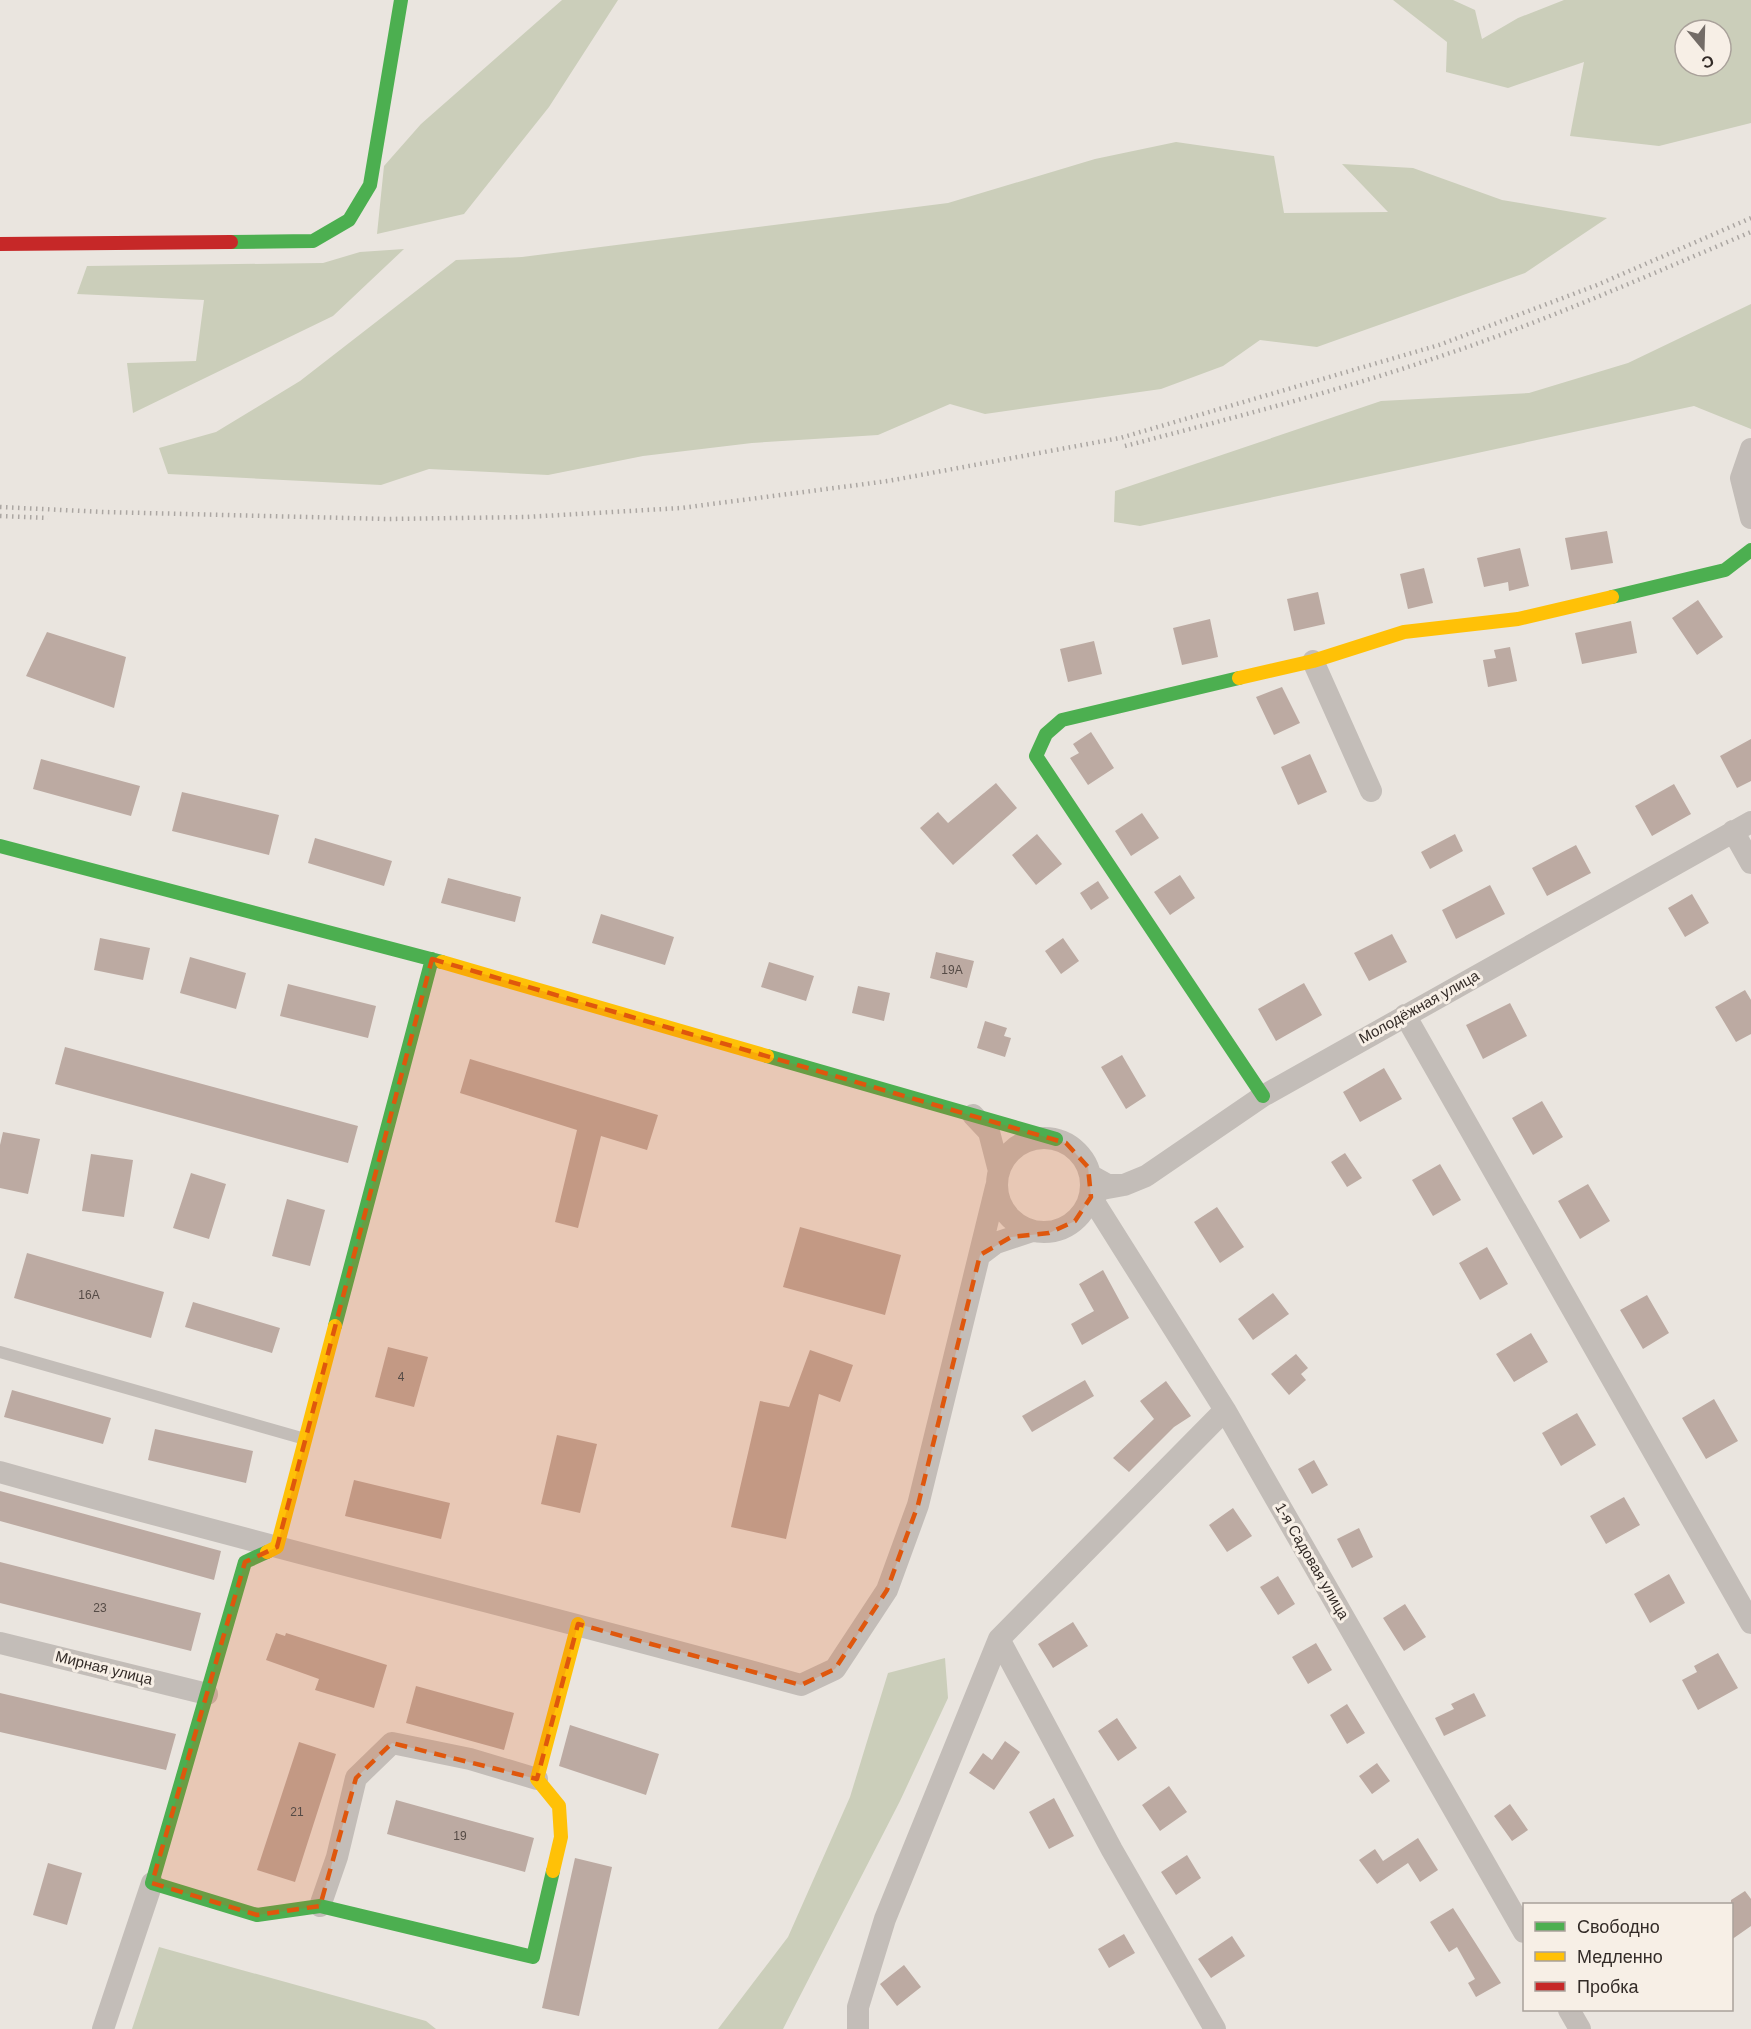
<svg xmlns="http://www.w3.org/2000/svg" width="1751" height="2029" font-family="Helvetica,sans-serif">
<style>
.green{fill:#cbceba;fill-rule:evenodd}
.building{fill:#bcaaa2}
.lines{fill:none;stroke-linecap:round;stroke-linejoin:round}
.lane{stroke:#c3bdb8;stroke-width:12}
.street{stroke:#c3bdb8;stroke-width:22}
.fast{stroke:#4caf50;stroke-width:14}
.slow{stroke:#ffc107;stroke-width:14}
.jam{stroke:#c62828;stroke-width:14}
.rail{stroke:#aba6a2;stroke-width:4.5;stroke-dasharray:1.5 4.5;stroke-linecap:butt}
.marked{fill:#df570d;fill-opacity:0.2;stroke:#df570d;stroke-width:4.5;stroke-dasharray:12 8;stroke-linejoin:round}
.labels{text-anchor:middle;stroke-width:6;stroke-linejoin:round;paint-order:stroke}
.number-label{font-size:12px;fill:#554b46}
.street-label{font-size:15px;fill:#332b27;stroke:#f7efe6}
</style>
<rect width="100%" height="100%" fill="#eae5df"/>
<path class="green" d="M562,0h56l-69,107 -85,107 -87,20 7,-68 37,-42z
M1393,0h60l22,10 7,29 36,-21 46,-18h187v123l-92,23 -89,-10 14,-74 -76,26 -62,-16 1,-30zM1685,30h36v36h-36z
M1176,142l98,14 10,57 104,-1 -46,-48 71,4 89,32 105,18 -82,55 -208,74 -57,-7 -37,26 -62,23 -176,25 -35,-10 -72,31 -126,8 -109,13 -95,19 -119,-6 -48,16 -213,-11 -9,-26 57,-16 84,-51 156,-121 66,-3 426,-54 147,-44z
M404,249l-71,67 -200,97 -6,-50 69,-2 8,-61 -127,-6 10,-28 236,-3 37,-11z
M1751,304v125l-57,-23 -554,120 -26,-4 1,-31 266,-90 148,-8 99,-30z
M945,1658l3,40 -48,103 -117,228h-65l70,-92 62,-140 38,-124z
M159,1947l267,74 10,8h-304z"/>
<path class="building" d="M1607,531l6,32 -42,7 -6,-32z
M1520,548l9,38 -20,5 -1,-9 -24,5 -7,-29z
M1424,568l9,35 -25,6 -8,-35z
M1318,592l7,32 -31,7 -7,-32z
M1698,600l25,37 -26,18 -25,-37z
M1210,619l8,38 -36,8 -9,-37z
M1631,621l6,32 -55,11 -7,-31z
M47,632l79,25 -12,51 -88,-32z
M1094,641l8,33 -34,8 -8,-33z
M1510,647l7,34 -29,6 -5,-27 13,-2 -2,-8z
M1282,687l18,36 -26,12 -18,-38z
M1091,732l23,36 -26,17 -18,-27 9,-5 -6,-9z
M1751,739v42l-14,7 -17,-32z
M1310,754l17,38 -29,13 -17,-38z
M41,759l99,27 -9,30 -98,-27z
M996,783l21,25 -64,57 -33,-37 18,-16 10,11z
M1674,784l17,30 -39,22 -17,-30z
M182,792l97,23 -10,40 -97,-24z
M1142,813l17,25 -28,18 -16,-25z
M1037,834l25,30 -26,21 -24,-30z
M1455,834l8,17 -33,18 -9,-17z
M315,838l77,23 -8,25 -76,-23z
M1576,845l15,28 -44,23 -15,-28z
M1180,875l15,23 -25,17 -16,-23z
M448,878l73,19 -6,25 -74,-19z
M1098,881l11,17 -18,12 -11,-17z
M1490,885l15,29 -49,25 -14,-29z
M1692,894l17,29 -24,14 -17,-29z
M601,914l73,23 -9,28 -73,-22z
M1392,934l15,28 -38,19 -15,-28z
M100,938l50,10 -7,32 -49,-10z
M1063,938l16,23 -18,13 -16,-23z
M936,952l38,9 -7,27 -37,-10z
M190,957l56,16 -10,36 -56,-16z
M769,962l45,14 -8,25 -45,-14z
M1304,983l18,32 -46,26 -18,-32z
M288,984l88,22 -8,32 -88,-22z
M858,986l32,7 -6,28 -32,-8z
M1745,990l6,10v34l-15,8 -21,-35z
M1510,1003l17,33 -44,23 -17,-34z
M985,1021l22,7 -3,8 7,2 -6,19 -28,-9z
M65,1047l293,79 -10,37 -293,-79z
M1122,1055l24,41 -20,13 -25,-42z
M470,1059l188,56 -11,35 -46,-14 -23,92 -23,-6 22,-92 -117,-37z
M1384,1068l18,31 -42,23 -17,-30z
M1542,1101l21,36 -30,18 -21,-37z
M3,1132l37,7 -12,55 -28,-6v-43z
M1345,1153l17,25 -15,9 -16,-25z
M91,1154l42,6 -9,57 -42,-6z
M1440,1164l21,36 -28,16 -21,-36z
M191,1173l35,11 -17,55 -36,-11z
M1588,1184l22,37 -30,18 -22,-38z
M287,1199l38,11 -15,56 -38,-10z
M1217,1207l27,40 -24,16 -26,-41z
M800,1227l101,28 -16,60 -102,-28z
M1487,1247l21,37 -28,16 -21,-37z
M27,1253l137,39 -13,46 -137,-40z
M1103,1270l26,48 -47,27 -11,-21 23,-13 -15,-27z
M1273,1293l16,21 -36,26 -15,-21z
M1647,1295l22,38 -26,16 -23,-39z
M193,1302l87,26 -8,25 -87,-26z
M1531,1333l17,29 -34,20 -18,-28z
M388,1347l40,10 -14,50 -39,-10z
M810,1350l43,15 -13,37 -21,-8 -33,145 -55,-12 29,-126 29,6z
M1296,1354l12,14 -7,6 5,6 -17,15 -18,-21z
M1085,1380l9,16 -62,36 -10,-16z
M1166,1381l25,35 -17,11 -45,45 -16,-14 41,-39 -14,-18z
M12,1390l99,28 -8,26 -99,-27z
M1714,1399l24,42 -32,18 -24,-41z
M1577,1413l19,32 -35,21 -19,-33z
M155,1429l98,22 -7,32 -98,-23z
M557,1435l40,9 -17,69 -39,-9z
M1314,1460l14,25 -16,9 -14,-25z
M354,1480l96,23 -9,36 -96,-23z
M0,1491l221,60 -7,29 -214,-59z
M1624,1497l16,28 -34,19 -16,-28z
M1233,1508l19,28 -25,16 -18,-27z
M1359,1528l14,29 -21,11 -15,-29z
M0,1562l201,51 -10,38 -191,-48z
M1669,1574l16,29 -35,20 -16,-29z
M1278,1576l17,28 -17,11 -18,-28z
M1405,1604l21,33 -22,14 -21,-33z
M1073,1622l15,24 -35,22 -15,-24z
M276,1633l9,3 1,-3 101,32 -13,43 -59,-18 4,-11 -53,-19z
M1316,1643l16,27 -24,14 -16,-27z
M1718,1653l20,35 -40,22 -16,-30 15,-8 -3,-6z
M416,1686l98,27 -10,37 -98,-27z
M0,1693l176,41 -10,36 -166,-38z
M1474,1693l12,23 -42,20 -9,-18 19,-9 -3,-5z
M1347,1704l18,29 -18,11 -17,-29z
M1117,1718l20,30 -19,13 -20,-30z
M570,1725l89,29 -13,41 -87,-29z
M1005,1741l15,11 -26,38 -25,-17 14,-20 9,7z
M299,1742l37,12 -41,128 -38,-12z
M1377,1763l13,18 -18,13 -13,-18z
M1169,1786l18,26 -27,19 -18,-26z
M1054,1798l20,38 -25,13 -20,-37z
M396,1800l138,38 -9,34 -138,-38z
M1510,1804l18,26 -16,11 -18,-25z
M1418,1838l20,32 -18,12 -12,-19 -31,21 -18,-24 16,-11 8,12z
M1187,1855l14,23 -25,17 -15,-23z
M575,1858l37,9 -33,149 -37,-8z
M48,1863l34,10 -15,52 -34,-10z
M1745,1891l6,8v27l-20,14v-40z
M1453,1908l48,75 -25,14 -8,-14 7,-4 -18,-32 -8,5 -19,-30z
M1124,1934l11,19 -26,15 -11,-19z
M1232,1936l13,20 -34,22 -13,-19z
M904,1965l17,22 -24,19 -17,-22z"/>
<g class="lines">
<path class="lane" d="M0,1352l305,87"/>
<path class="street" d="M1751,449l-10,29 10,40
M1313,661l58,130
M1733,831l18,32
M1405,1015l346,608
M973,1115l16,17 10,39
M997 1185a47 47 0 1 1 94 0a47 47 0 1 1-94 0Z
M1090,1175l18,10h16l22,-9 117,-80 488,-274
M1124,1185l-22,4 -11,8 134,213 299,522
M980,1255l16,-12 36,-12
M0,1472c266,75 535,140 801,213l34,-16 52,-79 31,-85 78,-318
M999,1639l113,211 103,179
M0,1643l207,51
M320,1906l17,-49 19,-79 36,-35 78,16 67,20
M1569,2010l11,19
M103,2029l49,-146
M858,2029v-22l27,-88 114,-280 226,-229"/>
<path class="fast" d="M231,242l82,-1 36,-21 21,-35 31,-185
M1612,597l113,-27 26,-20
M1239,678l-177,42 -16,14 -10,22 227,340
M0,846l442,116
M767,1056l289,83
M335,1326l97,-367
M267,1552l-22,10 -93,321 105,32 63,-9 213,51 20,-86"/>
<path class="slow" d="M1239,678l74,-17 91,-29 114,-13 94,-22
M442,962l325,94
M267,1552l10,-5 58,-221
M553,1871l8,-34 -2,-31 -22,-27 41,-155"/>
<path class="jam" d="M0,244l231,-2"/>
<path class="rail" d="M1125,446c107,-28 214,-55 319,-91 104,-35 205,-80 307,-123
M0,507l104,5 284,7 138,-2 155,-9 207,-27 232,-43 319,-93 158,-60 154,-67
M0,516l48,2"/>
</g>
<path class="marked" d="M432,959l634,184 22,24 3,30 -16,24 -26,12 -38,4 -31,18 -62,250 -31,85 -52,79 -34,16 -223,-61 -41,155 -145,-36 -36,35 -36,128 -63,9 -105,-32 93,-321 32,-15z"/>
<g class="labels">
<g class="number-label">
<text x="952" y="974">19А</text>
<text x="89" y="1299">16А</text>
<text x="401" y="1381">4</text>
<text x="100" y="1612">23</text>
<text x="297" y="1816">21</text>
<text x="460" y="1840">19</text>
</g>
<g class="street-label">
<text transform="translate(1419 1007) rotate(-29)" y="5">Молодёжная улица</text>
<text transform="translate(1312 1561) rotate(60)" y="5">1-я Садовая улица</text>
<text transform="translate(104 1668) rotate(14)" y="5">Мирная улица</text>
</g>
</g>
<rect x="1523" y="1903" width="210" height="108" fill="#f7efe6" stroke="#a9a19a" stroke-width="1.5"/>
<rect x="1535" y="1922" width="30" height="9" fill="#4caf50" stroke="#a9a19a" stroke-width="1.5"/>
<text x="1577" y="1933" font-size="18" fill="#332b27">Свободно</text>
<rect x="1535" y="1952" width="30" height="9" fill="#ffc107" stroke="#a9a19a" stroke-width="1.5"/>
<text x="1577" y="1963" font-size="18" fill="#332b27">Медленно</text>
<rect x="1535" y="1982" width="30" height="9" fill="#c62828" stroke="#a9a19a" stroke-width="1.5"/>
<text x="1577" y="1993" font-size="18" fill="#332b27">Пробка</text>
<g transform="translate(1703 48) rotate(161)"><circle r="28" fill="#f7efe6" stroke="#a9a19a" stroke-width="1.5"/>
<path d="M0-4.5L10 22L0 15L-10 22Z" fill="#736c67"/>
<text y="-9" font-size="16" font-weight="bold" text-anchor="middle" fill="#332b27">С</text>
</g>
</svg>
